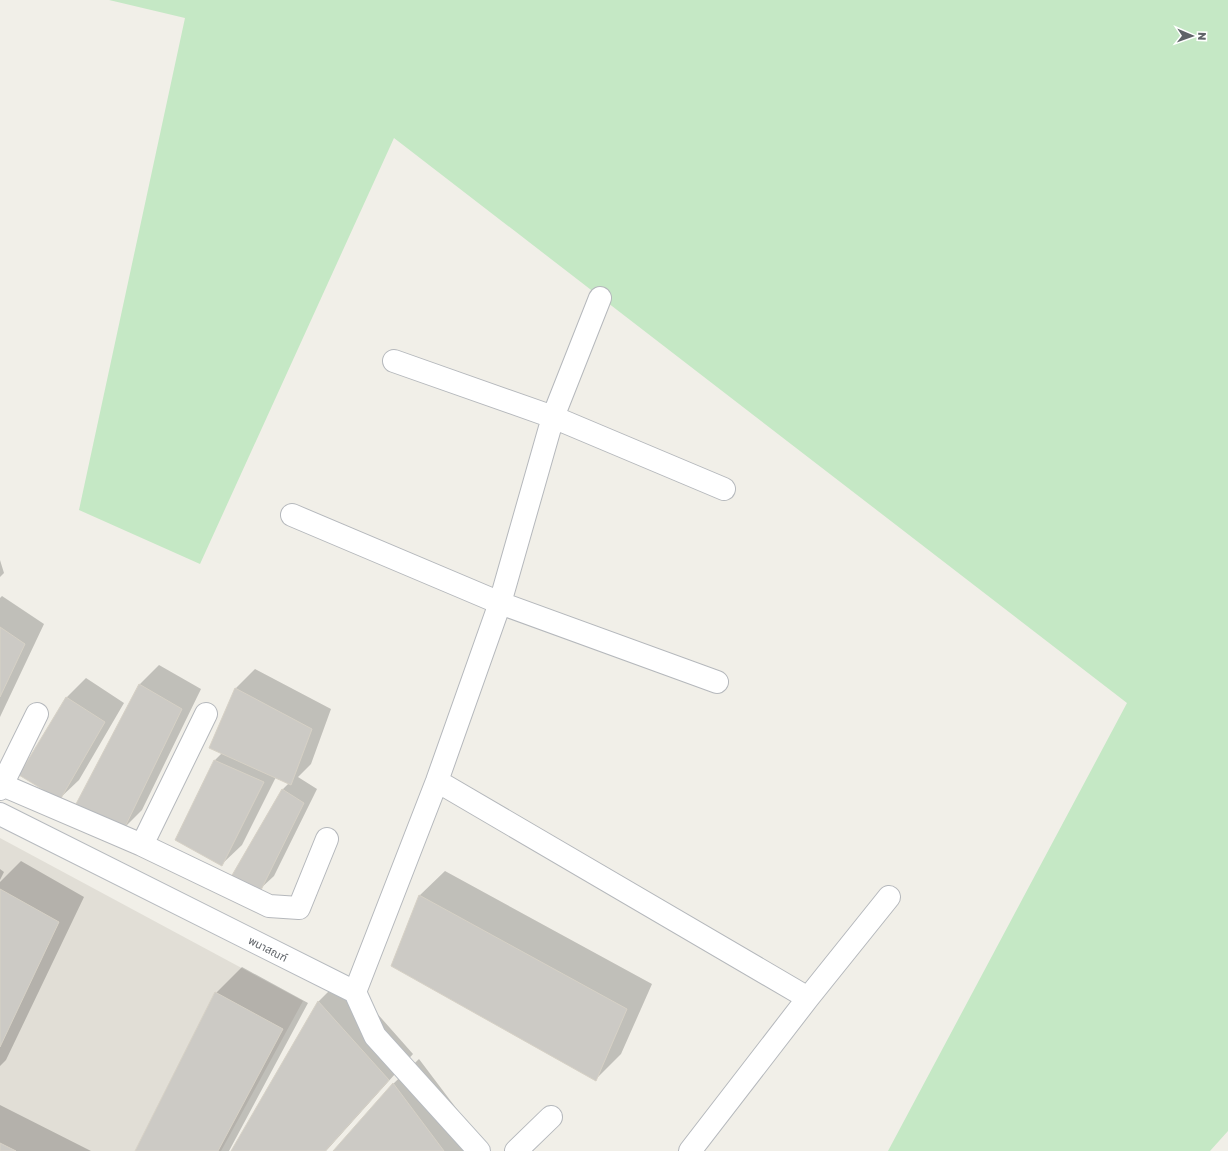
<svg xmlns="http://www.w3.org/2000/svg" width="1228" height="1151" font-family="'Golos Text','Noto Sans Thai',sans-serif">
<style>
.education{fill:#e1ded6}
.green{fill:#c5e8c5}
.shadow{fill:#0003}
.building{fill:#cccac5;stroke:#d6d1c6}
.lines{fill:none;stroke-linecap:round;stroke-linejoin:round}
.street-casing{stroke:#b5b8bc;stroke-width:24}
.secondary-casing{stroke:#b6babf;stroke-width:24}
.street{stroke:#fff;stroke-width:22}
.secondary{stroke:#fff;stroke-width:22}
.labels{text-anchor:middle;stroke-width:3.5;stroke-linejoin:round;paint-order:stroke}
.street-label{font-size:11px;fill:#5f6368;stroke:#fff}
</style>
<rect width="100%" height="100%" fill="#f1efe8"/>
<path class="education" d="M0,838l303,163 -82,150h-221z"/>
<path class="green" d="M109,0h1119v1131l-18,20h-322l239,-448 -733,-565 -194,426 -121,-54 106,-492z"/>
<path class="shadow" d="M0,560l4,13 -4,4z
M2,596l42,28 -44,93v-119z
M159,665l42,24 -59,121 -19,19 -45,-25 62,-120z
M255,669l76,40 -20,55 -13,13 19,12 -43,87 -14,13 -27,-12 50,-88 6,-6 -13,-6 -34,68 -20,19 -45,-24 38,-80 7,-7 -11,-6 25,-59z
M86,678l38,25 -45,77 -20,19 -39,-24 47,-78z
M21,861l63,36 -78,163 -6,6v-184z
M0,869l4,3 -4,8z
M445,871l207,113 -31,70 -26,26 -176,-184z
M242,967l66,36 -79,148h-93l80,-158z
M344,976l69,78 -87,97h-94l87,-150z
M419,1059l62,82 -9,10h-137l58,-67z
M0,1105l91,46h-91z"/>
<path class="building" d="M0,627l25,17 -25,53z
M139,684l43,25 -59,122 -47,-27z
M235,688l77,41 -21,56 -82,-37z
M66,697l39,25 -45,78 -41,-25z
M214,760l50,22 -42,84 -47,-26z
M282,789l22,14 -43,87 -30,-13z
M0,889l59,33 -59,125z
M419,895l208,114 -31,72 -205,-115z
M215,992l68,37 -65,122h-83z
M318,1001l71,79 -64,71h-94z
M393,1083l51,68h-111z
M0,1143l16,8h-16z"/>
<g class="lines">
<g class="street-casing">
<path id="street" d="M394,361l159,56 171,72
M292,515l208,88 217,79
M437,781l371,217
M0,784l142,61 127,61 30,2 28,-69
M0,789l37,-75
M142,845l64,-131
M355,992l82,-211 63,-178 53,-186 47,-119
M516,1151l35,-34
M690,1151l118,-153 81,-101"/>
</g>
<g class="secondary-casing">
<path id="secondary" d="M0,814l355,178 20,44 104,115"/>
</g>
<use href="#street" class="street"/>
<use href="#secondary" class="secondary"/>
</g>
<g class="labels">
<g class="street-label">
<text transform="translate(268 949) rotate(27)" y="4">พนาสณฑ์</text>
</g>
</g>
<g transform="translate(1192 36) rotate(92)" stroke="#ffffff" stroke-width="3" paint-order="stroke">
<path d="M0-3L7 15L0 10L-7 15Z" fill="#5f6368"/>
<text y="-6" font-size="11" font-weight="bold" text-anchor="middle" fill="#5f6368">N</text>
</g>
</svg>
